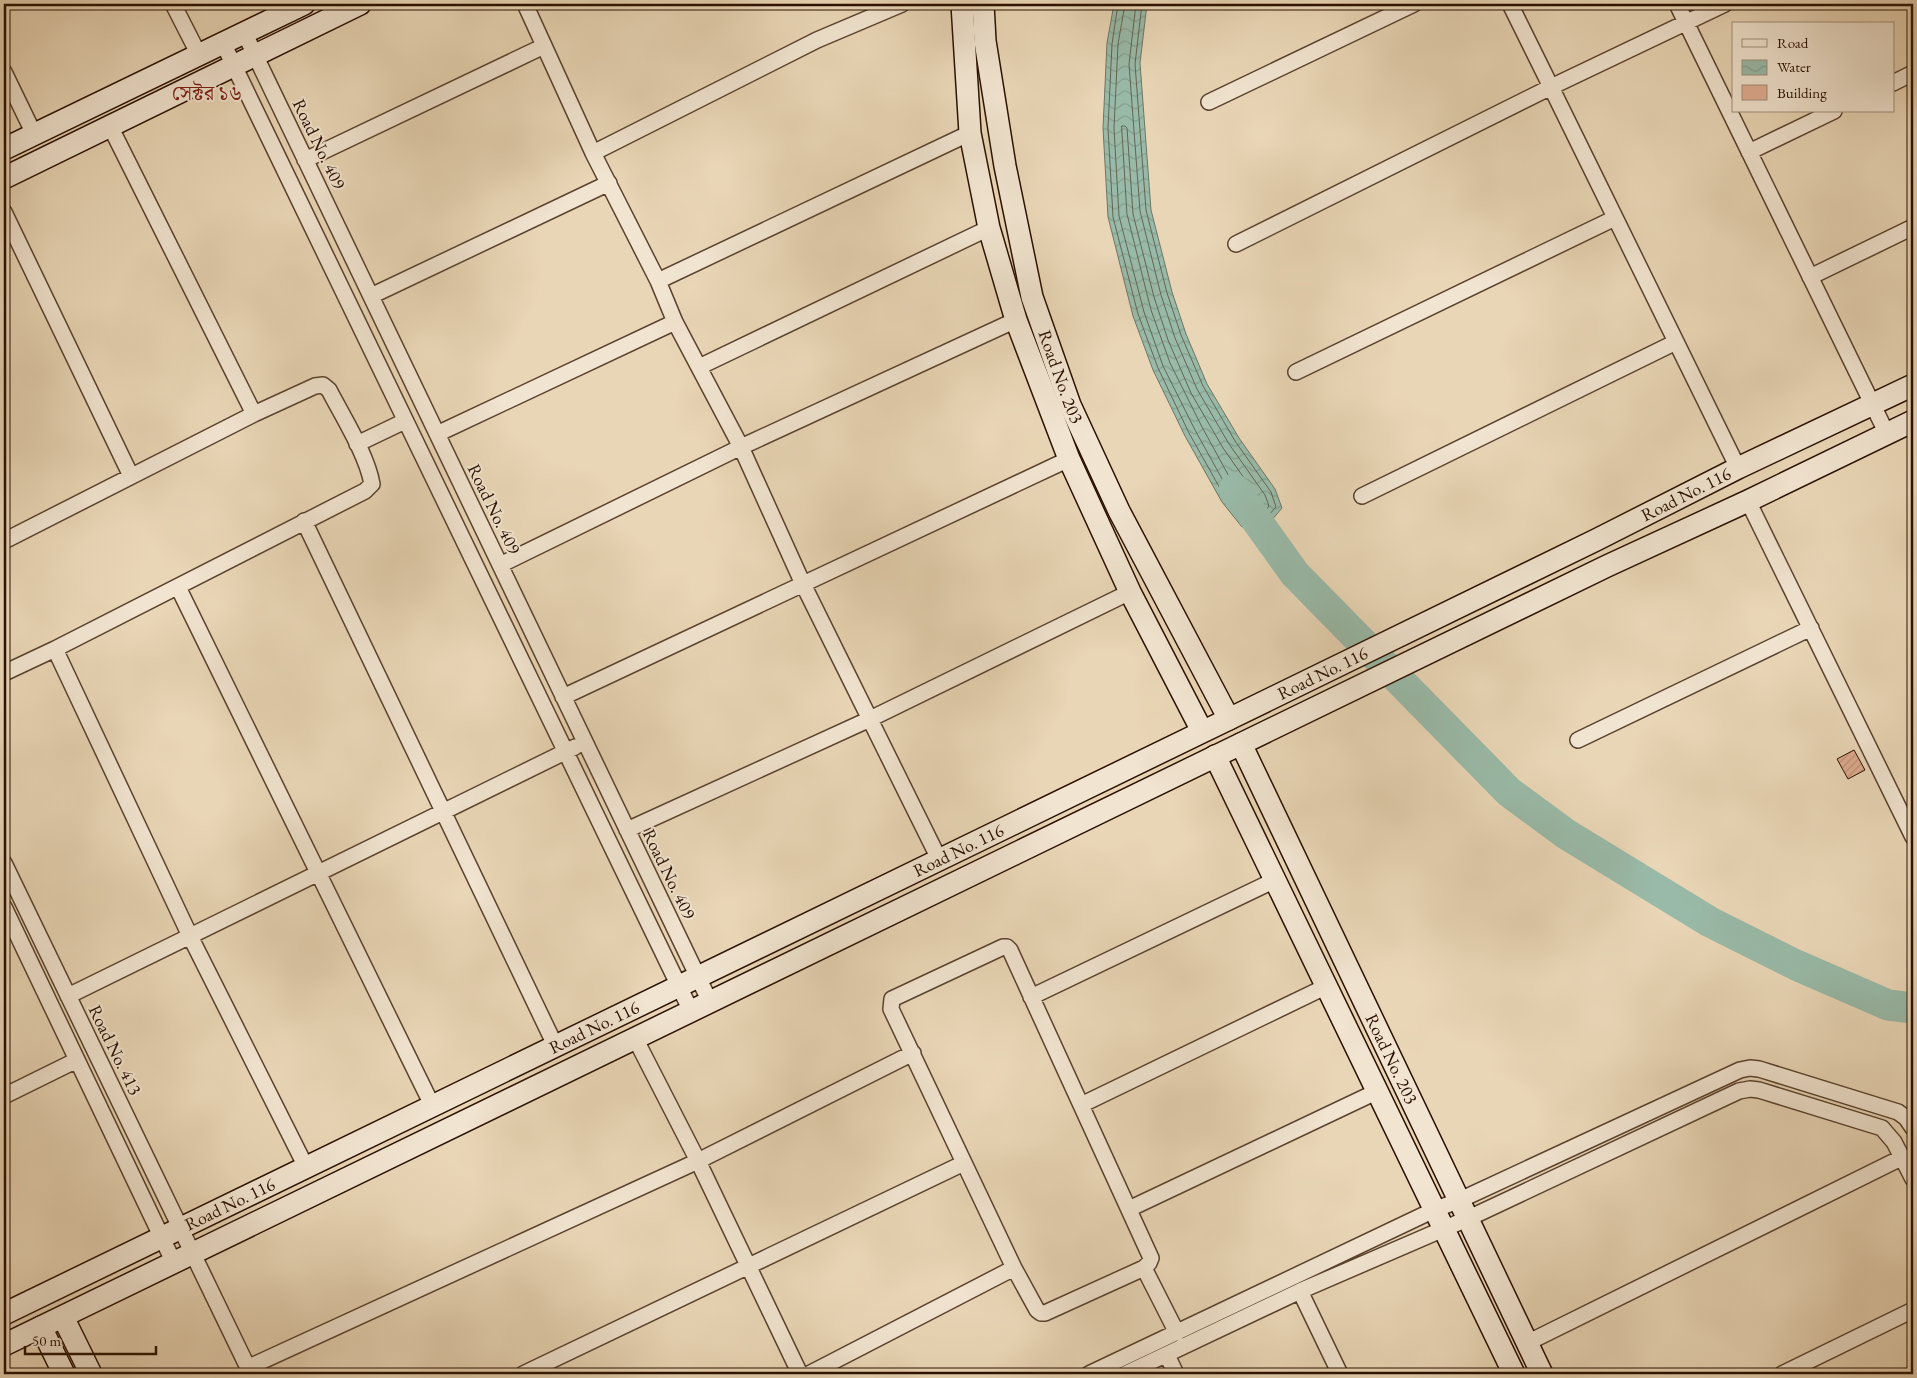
<svg xmlns="http://www.w3.org/2000/svg" width="1917" height="1378" font-family="'EB Garamond','Noto Serif Bengali',serif">
<style>
.water{fill:url(#water-waves);stroke:#6d7665}
.lines{fill:none;stroke-linecap:round;stroke-linejoin:round}
.shore{stroke:#626554;stroke-width:1}
.river{stroke:#99baa8;stroke-width:31}
.building{fill:url(#building-hatch);stroke:#2a1000}
.street-casing{stroke:#5a422e;stroke-width:18}
.secondary-casing{stroke:#2a1000;stroke-width:24}
.street{stroke:#f1e4d0;stroke-width:15}
.secondary{stroke:#f1e4d0;stroke-width:21}
.labels{text-anchor:middle;stroke-width:4;stroke-linejoin:round;paint-order:stroke}
.street-label{font-size:18px;fill:#2a1000;stroke:#f1e4d0}
.quarter-label{font-size:20px;fill:#7a1f14;stroke:#f1e4d0}
</style>
<defs>
<pattern id="water-waves" width="16" height="10" patternUnits="userSpaceOnUse" patternTransform="scale(1.25)"><rect width="16" height="10" fill="#99baa8"/><path d="M0 5q4-4 8 0t8 0" fill="none" stroke="#849f8f"/></pattern>
<pattern id="building-hatch" width="6" height="6" patternUnits="userSpaceOnUse" patternTransform="scale(1.25)"><rect width="6" height="6" fill="#e0ad92"/><path d="M-1 1l2-2M0 6l6-6M5 7l2-2" fill="none" stroke="#c0947c"/></pattern>
</defs>
<rect width="100%" height="100%" fill="#e9d6b6"/>
<filter id="stains"><feTurbulence type="fractalNoise" baseFrequency=".004" numOctaves="4"/><feColorMatrix values="0 0 0 0 .2 0 0 0 0 .09 0 0 0 0 .02 0 0 0 .5 -.17"/></filter>
<radialGradient id="worn" r=".72"><stop offset=".6" stop-color="#630" stop-opacity="0"/><stop offset="1" stop-color="#630" stop-opacity=".3"/></radialGradient>
<path class="water" d="M1114,4h33l-7,59 11,147 21,82 14,42 21,50 32,54 36,51 7,19 -11,13 -29,6 -20,-25 -37,-66 -32,-66 -20,-54 -25,-99 -5,-89 4,-85z"/>
<g class="lines">
<path class="shore" d="M1118,4l-6,40 -4,84 5,89 25,97 20,54 31,65 37,66 18,22 24,-5 8,-9 -5,-15 -36,-51 -32,-55 -22,-51 -14,-42 -21,-83 -11,-146 7,-60
M1125,4l-7,40 -4,84 5,88 25,96 19,54 32,64 36,65 16,19 18,-3 4,-5 -4,-11 -36,-51 -32,-55 -22,-51 -14,-43 -21,-84 -11,-147 7,-60
M1122,126h3l2,2 6,86 21,83 14,43 23,53 32,55 35,50 2,4 -2,2 -9,1 -12,-14 -35,-64 -32,-64 -19,-53 -24,-96z"/>
<path class="river" d="M1234,489l61,85 214,218 57,42 144,88 86,43 92,40 25,3"/>
</g>
<path class="building" d="M1854,750l11,20 -17,9 -11,-20z"/>
<g class="lines">
<g class="street-casing">
<path id="street" d="M173,4l26,51
M525,4l68,149 65,128 17,41 66,125 62,137 136,275
M1510,4l41,83 174,-83
M1677,4l210,430
M244,32l466,970
M223,43l468,968
M4,72l30,62
M1893,83l20,-10
M1209,102l205,-98
M1749,152l85,-41
M593,153l224,-113 85,-36
M305,160l239,-114
M4,212l127,264
M1236,244l315,-157 187,381
M1810,277l103,-50
M658,281l312,-148
M371,296l238,-113
M699,367l290,-139
M1296,372l319,-154
M437,434l238,-112
M357,444l48,-23
M1362,496l314,-154
M1748,501l165,336
M304,521l251,524
M4,541l250,-127 -144,-288
M500,565l241,-118 275,-127
M178,587l254,518
M55,649l135,287 116,231
M4,673l51,-24 310,-158 7,-7c-5,-29 -29,-67 -43,-94l-6,-5 -8,1 -61,28
M563,697l506,-238
M1578,740l233,-112
M627,830l243,-111 260,-127
M4,863l247,511
M4,907l170,356
M1003,947h4l3,3 141,308 -2,5 -5,5 -99,45h-4l-4,-3 -23,-42 -123,-259 1,-10z
M68,996l507,-249
M1031,997l244,-117
M635,1038l63,123 102,213
M4,1096l73,-36
M1081,1105l246,-119
M1129,1209l249,-118
M1144,1268l33,65
M1300,1291l40,83
M1527,1343l376,-186
M1167,1355l9,19
M247,1368l451,-207 215,-108
M523,1374l441,-211
M809,1374l205,-106
M1089,1374l345,-164 26,-10 280,-130 10,-2 9,1 139,43 8,6 7,10
M1125,1374l175,-83 169,-73 270,-127 11,-2 9,1 123,38 12,14 19,37
M1782,1374l131,-64"/>
</g>
<g class="secondary-casing">
<g id="secondary">
<path d="M962,4l8,129 19,95 27,92 53,139 61,133 72,139"/>
<path id="s1" d="M983,4l2,37 20,125 27,131 38,108 49,106 110,208"/>
<path d="M4,149l300,-145"/>
<path d="M4,178l356,-174"/>
<path id="s2" d="M1241,744l301,630"/>
<path d="M1215,756l299,618"/>
<path id="s3" d="M4,1314l1225,-595 367,-179 142,-72 175,-83"/>
<path d="M63,1317l28,57"/>
<path d="M41,1327l23,47"/>
<path d="M4,1345l1603,-779 141,-65 165,-80"/>
</g>
</g>
<use href="#street" class="street"/>
<use href="#secondary" class="secondary"/>
</g>
<g class="labels">
<g class="street-label">
<text transform="translate(319 144) rotate(64)" y="6">Road No. 409</text>
<text dy="6" stroke="none"><textPath href="#s1" startOffset="382">Road No. 203</textPath></text>
<text dy="6" stroke="none"><textPath href="#s3" startOffset="1871">Road No. 116</textPath></text>
<text transform="translate(494 509) rotate(64)" y="6">Road No. 409</text>
<text dy="6" stroke="none"><textPath href="#s3" startOffset="1466">Road No. 116</textPath></text>
<text dy="6" stroke="none"><textPath href="#s3" startOffset="1061">Road No. 116</textPath></text>
<text transform="translate(669 874) rotate(64)" y="6">Road No. 409</text>
<text dy="6" stroke="none"><textPath href="#s3" startOffset="656">Road No. 116</textPath></text>
<text transform="translate(115 1050) rotate(64)" y="6">Road No. 413</text>
<text dy="6" stroke="none"><textPath href="#s2" startOffset="349">Road No. 203</textPath></text>
<text dy="6" stroke="none"><textPath href="#s3" startOffset="251">Road No. 116</textPath></text>
</g>
<g class="quarter-label">
<text x="207" y="100">সেক্টর ১৬</text>
</g>
</g>
<rect width="1917" height="1378" fill="none" stroke="#e9d6b6" stroke-width="20"/>
<rect x="5" y="5" width="1907" height="1368" fill="none" stroke="#2a1000" stroke-width="2.5"/>
<rect x="10" y="10" width="1897" height="1358" fill="none" stroke="#2a1000"/>
<rect x="1732" y="22" width="162" height="90" fill="#f1e4d0" stroke="#a18f7d"/>
<rect x="1742" y="39" width="25" height="8" fill="#f1e4d0" stroke="#a18f7d"/>
<text x="1777" y="48" font-size="15" fill="#2a1000">Road</text>
<rect x="1742" y="60" width="25" height="15" fill="url(#water-waves)" stroke="#a18f7d"/>
<text x="1777" y="72" font-size="15" fill="#2a1000">Water</text>
<rect x="1742" y="85" width="25" height="15" fill="#e0ad92" stroke="#a18f7d"/>
<text x="1777" y="98" font-size="15" fill="#2a1000">Building</text>
<path d="M25 1346v8h131v-8" fill="none" stroke="#2a1000" stroke-width="2.5"/>
<text x="32" y="1346" font-size="15" fill="#2a1000" stroke="#f1e4d0" stroke-width="4" paint-order="stroke">50 m</text>
<rect width="100%" height="100%" filter="url(#stains)"/>
<rect width="100%" height="100%" fill="url(#worn)"/>
</svg>
